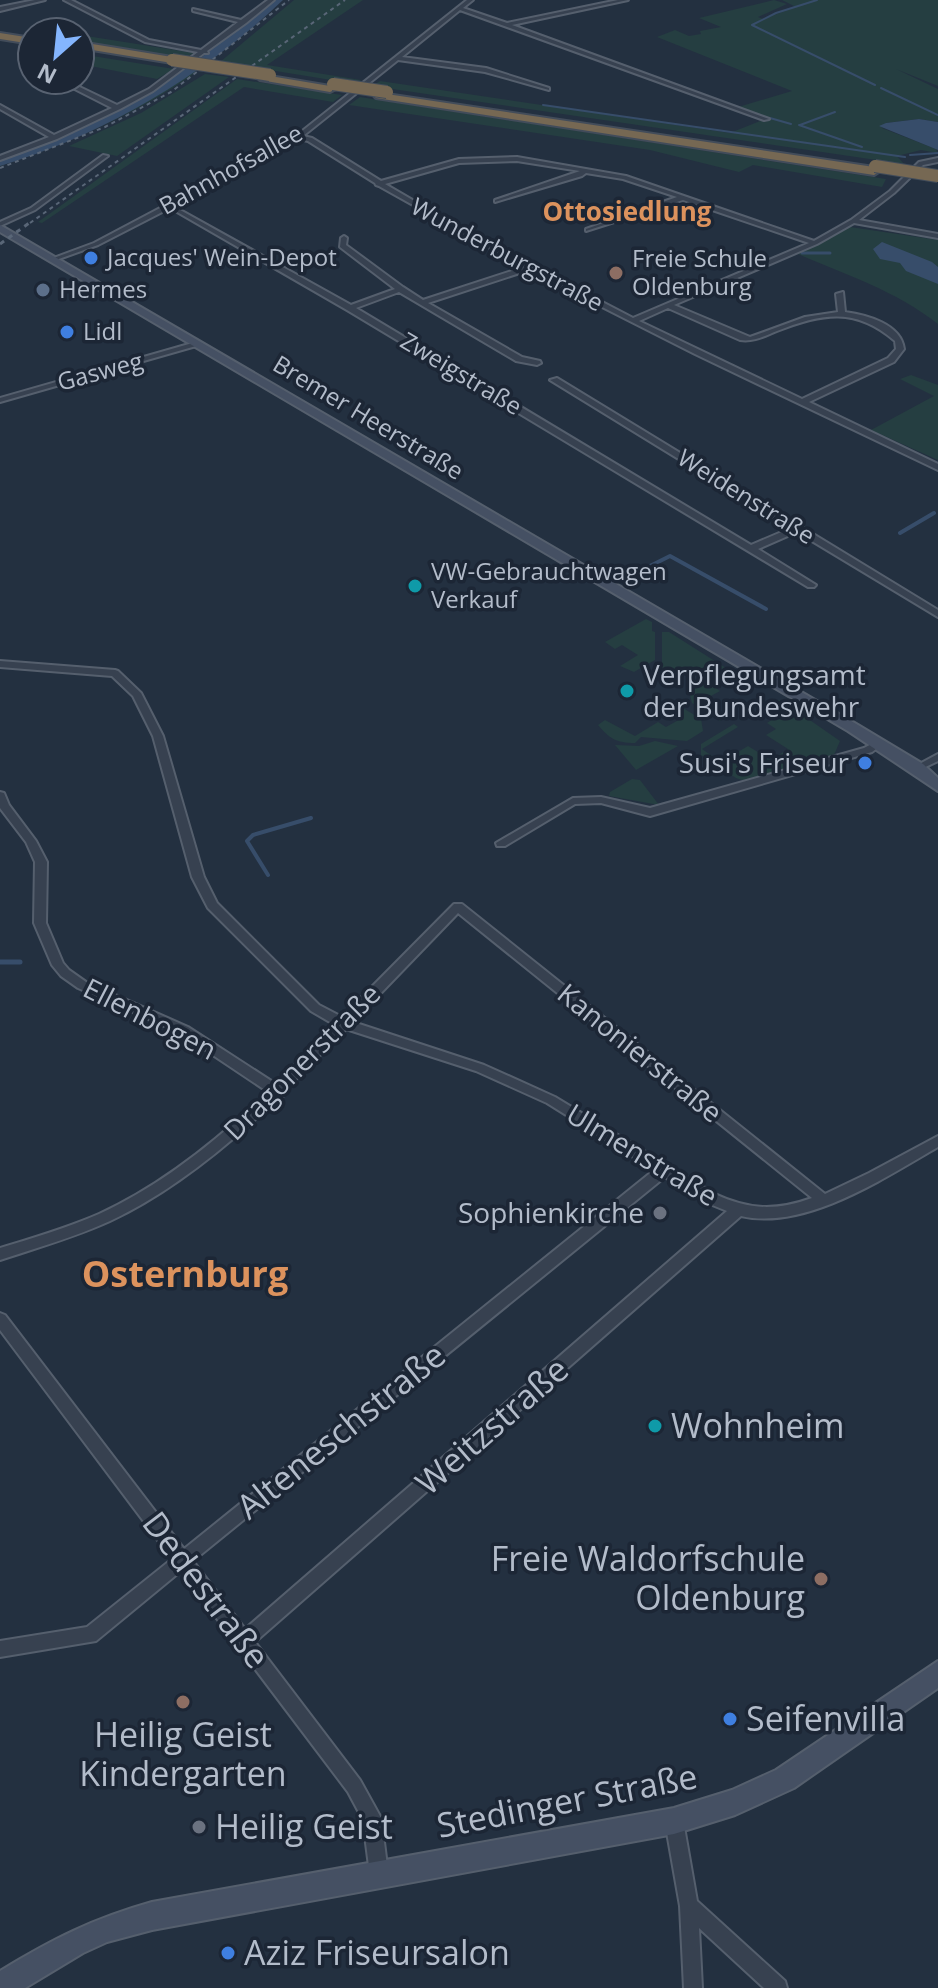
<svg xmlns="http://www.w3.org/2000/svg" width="938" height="1988" font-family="'Open Sans',sans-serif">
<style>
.green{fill:#253e41}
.water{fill:#374d6a}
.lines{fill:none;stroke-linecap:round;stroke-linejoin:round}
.stream-far3{stroke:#374d6a;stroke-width:2}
.stream-far2{stroke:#374d6a;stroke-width:3}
.stream-far1{stroke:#374d6a;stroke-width:4}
.stream{stroke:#374d6a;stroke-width:5}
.canal{fill:#374d6a;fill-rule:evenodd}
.street-casing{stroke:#555f6d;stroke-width:4}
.secondary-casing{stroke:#555f6d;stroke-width:4}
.highway-casing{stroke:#424c5a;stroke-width:4}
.street{fill:#374150;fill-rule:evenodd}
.secondary{fill:#455063;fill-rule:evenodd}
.highway{fill:#766853;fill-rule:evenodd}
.rail-far1{stroke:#596677;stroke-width:2;stroke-dasharray:4 4;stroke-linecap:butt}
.rail{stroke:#596677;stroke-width:3;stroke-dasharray:5 5;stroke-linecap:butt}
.highway-bridge-casing{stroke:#424c5a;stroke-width:14;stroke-linecap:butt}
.highway-bridge{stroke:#766853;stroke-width:12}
.shop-dot{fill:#3f7fe0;stroke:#1c2635;stroke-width:3}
.education-dot{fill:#8d6e63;stroke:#1c2635;stroke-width:3}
.service-dot{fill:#5c6f8a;stroke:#1c2635;stroke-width:3}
.culture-dot{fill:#0f9aa8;stroke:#1c2635;stroke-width:3}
.worship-dot{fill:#6b7280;stroke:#1c2635;stroke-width:3}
.labels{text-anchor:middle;stroke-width:7;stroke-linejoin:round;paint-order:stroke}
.far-street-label{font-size:24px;fill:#b3bcca;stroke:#1c2635}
.far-poi-label{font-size:24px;fill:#b3bcca;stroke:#1c2635;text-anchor:start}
.far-neighbourhood-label{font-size:26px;font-weight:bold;fill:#dc925d;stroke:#1c2635}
.poi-label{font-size:28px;fill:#b3bcca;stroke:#1c2635;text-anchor:end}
.street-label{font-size:28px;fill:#b3bcca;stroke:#1c2635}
.near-street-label{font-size:34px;fill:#b3bcca;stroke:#1c2635}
.near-poi-label{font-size:34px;fill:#b3bcca;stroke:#1c2635;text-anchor:start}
.district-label{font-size:36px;font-weight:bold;fill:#dc925d;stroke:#1c2635}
</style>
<rect width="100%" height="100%" fill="#233040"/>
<path class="green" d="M294,0h69l-96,65 94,15 -5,4 -136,-22z
M774,0l13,4 -29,13 5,2 33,-12 -14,-7h156v86l-42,-17 42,20v33l-19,-3 -33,4 -4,5 54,21 2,4 -17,-3 -24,6 7,8 -532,-78 8,-5 350,52 35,-14 -30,-11 57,-17 -135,-54 18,-7 14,6 12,-2 -1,-3 21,-4 -22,-9z
M80,35l114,18 -9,5 -105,-16z
M80,54l94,15 -17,10 -77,-15z
M185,71l11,1c-60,43 -127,70 -196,94v-5l96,-40z
M205,74l24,3 -112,79 -48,-10 72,-33z
M237,79l105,16 -9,7 -89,-15 -202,136 -4,-1z
M360,97l526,82 -4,8 -129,-22 -14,7 -89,-22 -301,-45z
M850,227l88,13v84c-42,-33 -91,-49 -140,-70z
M911,375l27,10v75l-67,-30 63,-34 -34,-17z
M646,619l6,3v9l3,1v28l-21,12 -14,-6 18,-11 -16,-10 -7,4 -10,-7z
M662,632h7l71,45 -78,-4z
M708,680h13v5l-5,3 4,3 -20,11 24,16 -4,3 -28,-18 -3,-12z
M770,700h11l59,41 -6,14 -89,26 -9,-3 -35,-23v-11l33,-20 4,3 -36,22 19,13 27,-16 23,14 17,-11 -22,-14 10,-6 -9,-6 9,-6 -14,-14z
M678,705l23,14 2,12 -16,10 -46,-4 -6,6c-19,0 -26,-5 -37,-18l7,-5 30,16 23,-14 8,5 18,-10 -10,-10z
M655,741l23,5 -42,24 -21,-25 24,1z
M632,779l8,1 19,25 -50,-9 1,-4z"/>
<path class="water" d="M919,119l19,3v28l-59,-24 7,-3z
M882,242l50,20 6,5v17l-32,-13 -6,-8 -20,-4 -7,-10z"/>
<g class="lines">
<path class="stream-far3" d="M817,0l-41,13 -24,12 123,60
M881,88l57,27
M543,105l362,52
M770,118l21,6
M799,125l63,22
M800,125l35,-13
M910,155l28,-2"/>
<path class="stream-far2" d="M802,253h28"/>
<path class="stream-far1" d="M900,533l34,-20
M630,576l40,-20 96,53
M268,875l-21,-34 6,-6 58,-17"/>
<path class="stream" d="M0,962h20"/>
<path class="canal" d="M274,0h9c-78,75 -179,135 -283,166v-6l83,-33 61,-31 49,-32z"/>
<g class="street-casing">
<path id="street" d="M35,0h10l-45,11v-4z
M64,0h7l78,40 52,10 37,-28 -45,-11v-2l48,11 27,-20h6l-28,23 -39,28 1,2h-4l-51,38 -33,18 -63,30 -57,21v-4l49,-19 -49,-28v-4l54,30 58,-27 -55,-28h8l52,25 32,-16 49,-37 -53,-10z
M467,0h6l-10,8 44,15 111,-23h10l-116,25 257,94 -5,1 -304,-110 -58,47 84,11 63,20v2l-64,-18 -87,-12 -95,76 9,2 69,43 78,-22 58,-2 109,19 188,65 37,-21 39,-29 29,-29 19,-4v4l-15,3 -29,28 -35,27 79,14v4l-84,-15 -37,21 -143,61 76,32 55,-20 33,-5 -2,-18 7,-2 2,20c22,3 56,12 59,37l-10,13 -85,40 129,62v6l-243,-116 -166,-84 -101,33 94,54 18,4 1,2 -4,2 -21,-4 -117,-69 -43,16 395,237 40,-17 -241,-148 7,-2 381,232v7l-141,-85 -39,17 58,36 -2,2h-6l-461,-277 -175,-101h-4l-70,36 -42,15 -5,-1 43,-16 202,-107zM299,139l9,2 67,42 1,2 3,1 145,81 -101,33 -20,-13 -57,-42 1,-7 -3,-2 -3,2 -1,9 55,42 -44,16 -178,-99zM517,161l63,10 -85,29v2l87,-26 4,-3 37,6 54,18 -91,32v2l97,-31 126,43 -176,75 -169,-88 -79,-46 74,-21zM668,308l72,32c14,2 24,-4 37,-9 45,-18 79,-24 118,10l1,8 -8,9 -86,41 -163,-78z
M103,155l5,1 -73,54 -35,16v-4l31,-14z
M196,342l7,2 -203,58v-4z
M0,661l115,9 3,1 23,22 22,43 41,141 13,26 102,102 23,12 112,-113h8l363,290 44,-21 69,-37v11c-54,31 -133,84 -197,69l-486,426 105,138 21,38 7,56 -3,6 -6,3 -6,-3 -3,-6 -7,-54 -15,-28 -167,-221 -85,70 -96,16v-16l87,-14 85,-68 -172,-229v-17l5,2 179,234 470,-379 -107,-67 -71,-32 -130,-42 -62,62 -1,5 -5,2c-49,47 -106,94 -168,123 -35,16 -73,27 -110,39v-12c33,-10 67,-20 99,-34 62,-28 120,-75 169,-122l-88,-59 -102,-45 -17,-12 -9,-11 -18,-42 1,-61 -9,-20 -26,-34v-16l4,1 5,12 27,36 11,21 -1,61 17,40 6,7 17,12 102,45 88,57 59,-59 -24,-14 -103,-103 -16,-31 -39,-141 -20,-40 -21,-20 -112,-9zM458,913l354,285c-36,13 -63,12 -97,-4l-160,-97 -71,-32 -131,-43zM665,1177l40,25 22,9 -482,418 -52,-68z
M879,740l5,3 -12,9 -222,64 -49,-13 -26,1 -70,42h-8l-1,-3 77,-45 28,-1 49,11 214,-60z
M938,754v7l-21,10 -5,-3z
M674,1812l6,3 3,6 14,80 88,80 2,7h-23l-65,-60 3,60h-18l-4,-82 -15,-85 3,-6z"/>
</g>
<g class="secondary-casing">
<path id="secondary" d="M0,225l858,500 65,39 15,14v13l-90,-60 -848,-499z
M938,1661v27l-144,100 -59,27 -61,19 -522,96 -45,12 -24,11 -58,35h-25v-17c53,-32 92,-52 152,-69l522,-94 58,-18 44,-20z"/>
</g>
<g class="highway-casing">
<path id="highway" d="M0,33l32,5v6l-32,-5z
M80,42l92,15 6,3 -6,3 -92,-15z
M264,75l66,11 6,3 -6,3 -70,-12 -2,-2z
M380,93l494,74 6,4 -6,4 -498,-77 -2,-2z"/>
</g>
<use href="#street" class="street"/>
<use href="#secondary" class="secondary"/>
<use href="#highway" class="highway"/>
<path class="rail-far1" d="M0,168l105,-41 66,-35 118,-92
M30,223l315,-223"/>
<path class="rail" d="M0,244l32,-23"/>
<g class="highway-bridge-casing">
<path id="highway-bridge" d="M172,60l98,15
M333,84l54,8
M875,166l63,10"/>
</g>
<use href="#highway-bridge" class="highway-bridge"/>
</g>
<g class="shop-dot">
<circle cx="91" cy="258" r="8"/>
<circle cx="67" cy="332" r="8"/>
<circle cx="865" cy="763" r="8"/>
<circle cx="730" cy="1719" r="8"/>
<circle cx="228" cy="1953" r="8"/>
</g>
<g class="education-dot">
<circle cx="616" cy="273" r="8"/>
<circle cx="821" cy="1579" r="8"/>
<circle cx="183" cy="1702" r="8"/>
</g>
<circle class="service-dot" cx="43" cy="290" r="8"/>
<g class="culture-dot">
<circle cx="415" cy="586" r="8"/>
<circle cx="627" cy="691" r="8"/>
<circle cx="655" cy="1426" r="8"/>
</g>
<g class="worship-dot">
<circle cx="660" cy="1213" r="8"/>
<circle cx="199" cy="1827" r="8"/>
</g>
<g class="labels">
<g class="far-street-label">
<text transform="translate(231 170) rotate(-29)" y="8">Bahnhofsallee</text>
<text transform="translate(507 255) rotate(28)" y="8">Wunderburgstraße</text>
<text transform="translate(100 372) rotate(-15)" y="8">Gasweg</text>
<text transform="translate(461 374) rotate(31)" y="8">Zweigstraße</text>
<text transform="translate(368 418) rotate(31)" y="8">Bremer Heerstraße</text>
<text transform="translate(746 497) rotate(32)" y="8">Weidenstraße</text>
</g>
<g class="far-poi-label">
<text x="107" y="266">Jacques' Wein-Depot</text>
<text x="632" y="267">Freie Schule<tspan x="632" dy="28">Oldenburg</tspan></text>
<text x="59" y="298">Hermes</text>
<text x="83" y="340">Lidl</text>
<text x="431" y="580">VW-Gebrauchtwagen<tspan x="431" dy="28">Verkauf</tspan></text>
</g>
<g class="far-neighbourhood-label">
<text x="627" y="221">Ottosiedlung</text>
</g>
<g class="poi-label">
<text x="643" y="685" text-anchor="start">Verpflegungsamt<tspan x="643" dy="32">der Bundeswehr</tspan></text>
<text x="849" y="773">Susi's Friseur</text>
<text x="644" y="1223">Sophienkirche</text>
</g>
<g class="street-label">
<text transform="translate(150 1019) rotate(27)" y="10">Ellenbogen</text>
<text transform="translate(640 1053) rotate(39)" y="10">Kanonierstraße</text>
<text transform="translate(302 1062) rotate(-45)" y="10">Dragonerstraße</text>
<text transform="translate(642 1155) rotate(31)" y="10">Ulmenstraße</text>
</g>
<g class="near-street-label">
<text transform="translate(492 1426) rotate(-41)" y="12">Weitzstraße</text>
<text transform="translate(341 1431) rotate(-39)" y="12">Alteneschstraße</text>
<text transform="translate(206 1590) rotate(53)" y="12">Dedestraße</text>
<text transform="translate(567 1801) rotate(-11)" y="12">Stedinger Straße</text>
</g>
<g class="near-poi-label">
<text x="671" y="1438">Wohnheim</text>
<text x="805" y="1571" text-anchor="end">Freie Waldorfschule<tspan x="805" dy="39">Oldenburg</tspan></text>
<text x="746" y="1731">Seifenvilla</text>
<text x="183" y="1747" text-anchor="middle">Heilig Geist<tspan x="183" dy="39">Kindergarten</tspan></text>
<text x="215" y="1839">Heilig Geist</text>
<text x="244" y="1965">Aziz Friseursalon</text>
</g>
<g class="district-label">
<text x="185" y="1287">Osternburg</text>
</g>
</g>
<g transform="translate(56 56) rotate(207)"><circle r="38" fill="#1c2635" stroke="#586271" stroke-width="2"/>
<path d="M0-6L14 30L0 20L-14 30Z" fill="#84b5fe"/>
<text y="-12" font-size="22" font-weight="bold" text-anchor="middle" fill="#b3bcca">N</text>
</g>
</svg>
